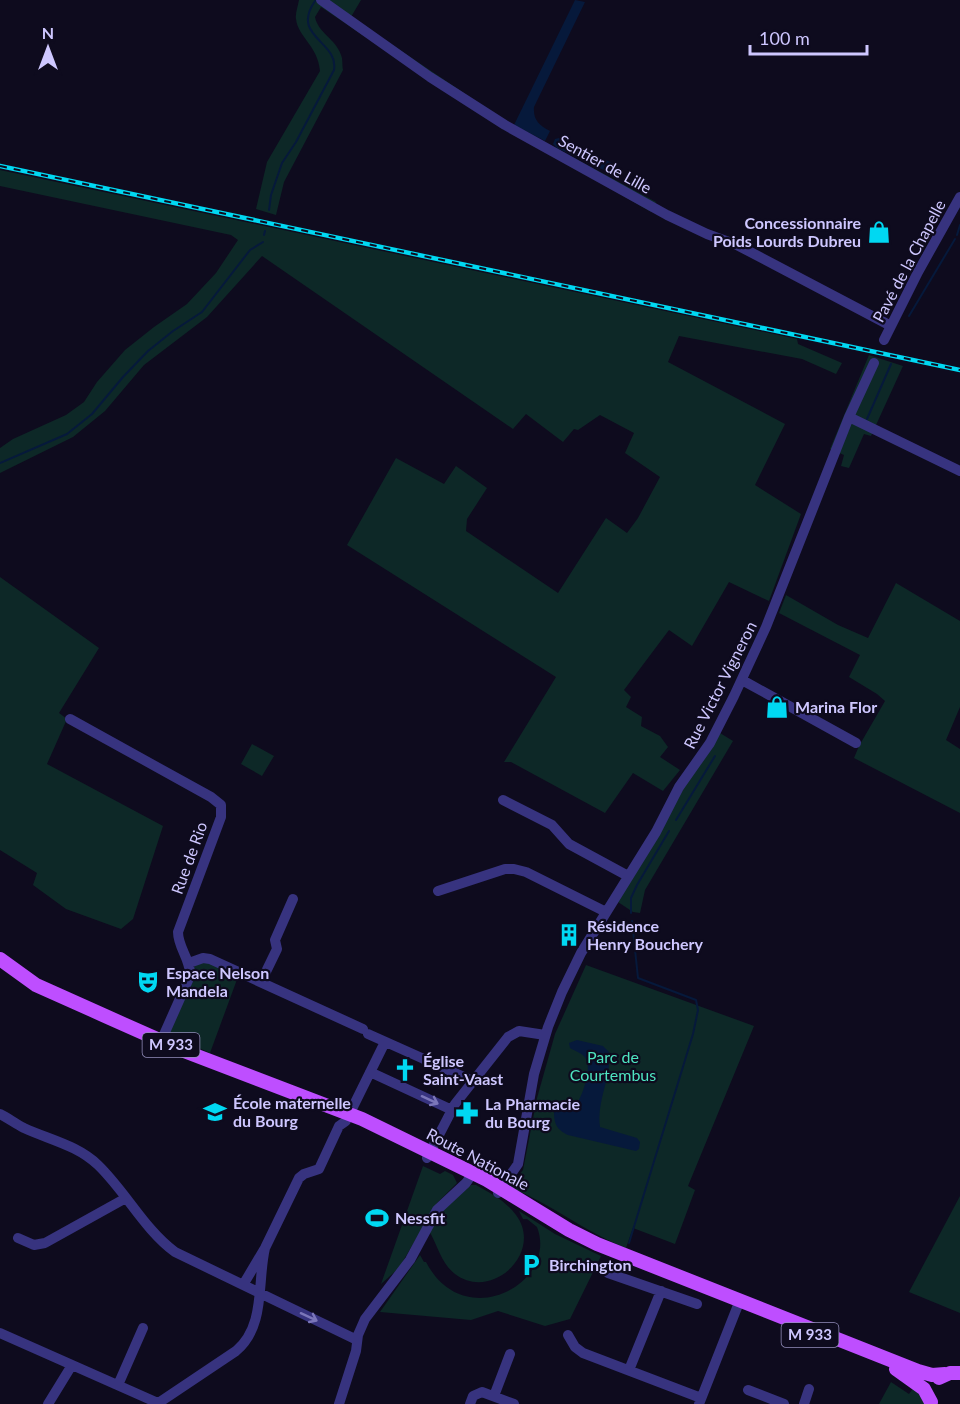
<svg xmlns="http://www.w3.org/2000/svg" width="960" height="1404" font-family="Lato,sans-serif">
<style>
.green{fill:#0d2827}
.water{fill:#06193b}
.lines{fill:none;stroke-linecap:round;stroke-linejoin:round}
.stream{stroke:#06193b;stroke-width:2}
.minor{stroke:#37337f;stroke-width:10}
.major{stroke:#be4eff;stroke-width:14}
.rail-casing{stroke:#00d8f2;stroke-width:4.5}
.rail{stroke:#0e0b1e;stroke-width:2;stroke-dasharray:7;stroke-linecap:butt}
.oneway{stroke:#7b76b9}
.labels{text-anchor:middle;stroke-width:4.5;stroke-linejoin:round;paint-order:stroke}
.shield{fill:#0e0b1e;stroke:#948fbc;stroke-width:1.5}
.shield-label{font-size:15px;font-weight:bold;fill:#cec7ff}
.street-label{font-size:16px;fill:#cec7ff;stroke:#0e0b1e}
.poi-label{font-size:16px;font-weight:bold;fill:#cec7ff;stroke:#0e0b1e;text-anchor:start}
.park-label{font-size:16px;fill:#4ee4c0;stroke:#0e0b1e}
</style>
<rect width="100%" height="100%" fill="#0e0b1e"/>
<path class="green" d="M299,0h62l-10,17 153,103 152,82 -5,10 -186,-108 -144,-97 -6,10c3,16 21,22 26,38 2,4 1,11 2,15l-59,112 -8,33 -20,-6 11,-47 53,-91c-2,-25 -22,-34 -24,-52 -1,-5 2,-13 3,-19z
M0,170l797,169 1,5 44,19 -6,11 -34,-15 -123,-23 -11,26 117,62 -30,61 46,29 -32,87 -40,-19 -37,64 -23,-16 -45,60 7,7 -5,10 16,10 -1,9 19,10 8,11 -8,10 20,13 -17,21 -30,-18 -28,40 -94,-51h-7l52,-85 -209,-132 49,-87 48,26 12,-18 31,22 -20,31 -1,12 92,62 48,-75 21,15 11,-15 22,-41 -35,-24 9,-20 -34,-18 -22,15 -4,-1 -11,13 -37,-28 -13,15 -251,-173 -55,61 -63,48 -39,46 -32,26 -73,36v-25l13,-9 53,-24 18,-13 13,-20 28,-32 29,-23 33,-23 29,-31 22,-33 -7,-5 -231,-49z
M869,355l34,11 -32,70 -7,-2 -15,34 -8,-2 3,-11 -14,-6z
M0,577l99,71 -40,65 8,6 -20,45 116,62 -30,93 -12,10 -55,-20 -33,-24 4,-12 -37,-23z
M896,583l64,38v86l-14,33 14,9v64l-106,-55 5,-12 26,-45 -8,-7 -28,-17 11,-22 -81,-42 7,-18 52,30 30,13z
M720,733l13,8 -88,149 -5,23 -7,-1 -15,-10 56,-102z
M252,744l22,12 -12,20 -21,-12z
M207,961l32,13 -29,79 -42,-19 27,-69z
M586,965l168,61 -66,160 7,4 -20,54 -42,-16 -7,20c-41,-16 -76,-45 -117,-61l14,-17 14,-72 18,-64z
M423,1166l17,8 5,-3 8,4 4,8 -20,20 -38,65 -18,16z
M471,1185h5c14,8 30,16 40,30 28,37 -24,87 -61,59 -14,-11 -17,-28 -26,-43l9,-16z
M960,1196v117l-51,-21z
M519,1211l36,23 46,22 -31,63 -25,7 -47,-15 -27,9 -91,-8 40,-57 4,7h2c38,73 133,21 111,-35l-10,-8h-4z
M891,1382l18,12 5,-7 12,13v4h-47z"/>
<path class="water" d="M575,0l10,2 -51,105c-1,13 5,18 16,24l-5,10 -31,-16z
M559,138l4,1 53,26 -6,8 -53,-25 -4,-4 2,-5z
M577,1040l26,6 6,6c3,25 -13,49 -9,75l37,11 3,4 -1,7 -3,2 -68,-16c-12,-6 -14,-11 -14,-25l21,-4c7,-8 17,-37 11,-47 -2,-5 -11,-8 -16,-11l-1,-5z"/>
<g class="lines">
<path class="stream" d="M269,210l2,-15 11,-32 14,-21 38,-72c5,-29 -44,-33 -19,-69
M264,235l1,-4
M957,235l3,-10
M909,316l46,-77
M867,419l24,-55
M0,463l67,-29 25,-20 31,-37 25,-26 25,-20 29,-19 48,-62 13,-8
M676,820l39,-64
M631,913v-15l6,-13 32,-54
M629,1243l64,-209 5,-24 -2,-10 -58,-22 -6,-57"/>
<path class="minor" d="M321,0l109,77 75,48 162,90 40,19 30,11 154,81
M884,340l34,-68 42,-75
M849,417l111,54
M742,680l114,63
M70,719l141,78 10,8v12l-43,115c0,16 13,28 12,44l-32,72
M503,800l49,25 17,19 59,32
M438,891l67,-22h9l12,3 80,40
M189,963l14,-5 7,1 153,70
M261,982l16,-33 -2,-9 18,-41
M368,1034l105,47
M370,1072l82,38
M0,1114c8,4 16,10 24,14 26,12 53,17 74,37 28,27 46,64 77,87l182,88
M347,1119l38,-77
M427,1158l28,-54 53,-67 11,-6 26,4
M498,1193l20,-29 16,-90 14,-47 14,-35 19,-39 75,-121 23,-45 31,-44 24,-47 32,-69 83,-210 25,-54
M18,1238l16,7 11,-2 81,-45
M608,1273l89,31
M243,1285l22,-37 34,-70 5,-4 15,-5 20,-43 7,-5
M0,1333l158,70
M568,1335l7,12 8,6 118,45
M629,1370l32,-79
M118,1385l25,-57
M748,1390l36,14
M494,1396l16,-42
M48,1404l24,-39
M157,1404l79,-53c30,-25 21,-69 29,-103
M339,1404l17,-53 2,-16 7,-16 45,-59 27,-50 29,-27 7,-10
M470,1404l3,-8 9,-4 32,12
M699,1404l41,-104
M804,1404l5,-15"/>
<path class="major" d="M0,959l36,26 67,30 81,36 178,68 125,61 82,50 28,14 321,127 14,4 13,-1
M896,1369l28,20 7,13
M939,1378l11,-5h10"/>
<g class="rail-casing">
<path id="rail" d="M0,166l960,204"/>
</g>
<use href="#rail" class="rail"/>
</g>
<defs><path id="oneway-shaft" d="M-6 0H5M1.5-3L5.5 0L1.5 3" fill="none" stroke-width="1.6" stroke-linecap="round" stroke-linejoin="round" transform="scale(1.5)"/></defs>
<g class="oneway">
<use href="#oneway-shaft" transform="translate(430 1100) rotate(25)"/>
<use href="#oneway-shaft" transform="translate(309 1317) rotate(25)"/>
</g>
<defs>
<g id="shop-bare" transform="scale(1.8)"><path d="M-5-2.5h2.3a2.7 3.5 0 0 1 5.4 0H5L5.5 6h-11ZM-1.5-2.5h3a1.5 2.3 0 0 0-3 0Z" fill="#00d8f2" stroke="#0e0b1e" stroke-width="2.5" paint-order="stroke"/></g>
<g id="building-bare" transform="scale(1.8)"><path d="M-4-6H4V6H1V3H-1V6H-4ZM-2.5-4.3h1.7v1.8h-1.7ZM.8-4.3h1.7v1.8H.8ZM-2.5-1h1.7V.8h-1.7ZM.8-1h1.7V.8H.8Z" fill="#00d8f2" stroke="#0e0b1e" stroke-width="2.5" paint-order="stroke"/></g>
<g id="theatre-bare" transform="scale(1.8)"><path d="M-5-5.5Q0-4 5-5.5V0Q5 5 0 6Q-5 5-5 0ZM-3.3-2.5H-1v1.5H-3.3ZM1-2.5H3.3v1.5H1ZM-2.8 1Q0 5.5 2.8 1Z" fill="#00d8f2" stroke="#0e0b1e" stroke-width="2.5" paint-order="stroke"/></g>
<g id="church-bare" transform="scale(1.8)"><path d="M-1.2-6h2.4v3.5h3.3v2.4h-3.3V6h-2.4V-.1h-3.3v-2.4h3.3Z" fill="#00d8f2" stroke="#0e0b1e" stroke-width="2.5" paint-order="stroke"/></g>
<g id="school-bare" transform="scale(1.8)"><path d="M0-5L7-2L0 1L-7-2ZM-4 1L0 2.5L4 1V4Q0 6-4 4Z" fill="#00d8f2" stroke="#0e0b1e" stroke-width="2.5" paint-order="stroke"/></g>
<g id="pharmacy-bare" transform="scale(1.8)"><path d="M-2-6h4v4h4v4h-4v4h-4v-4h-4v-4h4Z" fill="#00d8f2" stroke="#0e0b1e" stroke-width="2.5" paint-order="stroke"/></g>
<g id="stadium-bare" transform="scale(1.8)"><path d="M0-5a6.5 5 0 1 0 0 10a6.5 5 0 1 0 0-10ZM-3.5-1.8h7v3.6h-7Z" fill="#00d8f2" stroke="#0e0b1e" stroke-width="2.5" paint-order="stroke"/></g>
<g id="parking-bare" transform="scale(1.8)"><path d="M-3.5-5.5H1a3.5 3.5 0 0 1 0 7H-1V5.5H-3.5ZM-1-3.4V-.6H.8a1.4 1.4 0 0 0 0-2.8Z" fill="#00d8f2" stroke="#0e0b1e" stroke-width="2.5" paint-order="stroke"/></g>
</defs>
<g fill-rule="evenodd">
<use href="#shop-bare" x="879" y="232"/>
<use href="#shop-bare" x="777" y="707"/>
<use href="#building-bare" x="569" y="935"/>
<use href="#theatre-bare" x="148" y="982"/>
<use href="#church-bare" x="405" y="1070"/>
<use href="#school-bare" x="215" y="1112"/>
<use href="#pharmacy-bare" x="467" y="1113"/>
<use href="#stadium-bare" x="377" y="1218"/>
<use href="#parking-bare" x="531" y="1265"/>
</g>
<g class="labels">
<g class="shield">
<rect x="142.5" y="1033" width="57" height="24" rx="4.5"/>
<rect x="781.5" y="1323" width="57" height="24" rx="4.5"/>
</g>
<g class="shield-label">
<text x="171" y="1050">M 933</text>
<text x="810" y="1340">M 933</text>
</g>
<g class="street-label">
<text transform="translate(605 164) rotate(29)" y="6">Sentier de Lille</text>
<text transform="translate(909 261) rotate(-62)" y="6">Pavé de la Chapelle</text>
<text transform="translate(720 685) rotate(-63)" y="6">Rue Victor Vigneron</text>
<text transform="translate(189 858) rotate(-70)" y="6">Rue de Rio</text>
<text transform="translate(478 1159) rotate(28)" y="6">Route Nationale</text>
</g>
<g class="poi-label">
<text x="861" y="229" text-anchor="end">Concessionnaire<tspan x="861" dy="18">Poids Lourds Dubreu</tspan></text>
<text x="795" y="713">Marina Flor</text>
<text x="587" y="932">Résidence<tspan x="587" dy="18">Henry Bouchery</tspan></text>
<text x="166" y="979">Espace Nelson<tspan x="166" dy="18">Mandela</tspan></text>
<text x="423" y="1067">Église<tspan x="423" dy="18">Saint-Vaast</tspan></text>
<text x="233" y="1109">École maternelle<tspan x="233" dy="18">du Bourg</tspan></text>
<text x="485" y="1110">La Pharmacie<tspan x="485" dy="18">du Bourg</tspan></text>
<text x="395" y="1224">Nessfit</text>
<text x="549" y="1271">Birchington</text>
</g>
<g class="park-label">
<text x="613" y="1063">Parc de<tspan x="613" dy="18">Courtembus</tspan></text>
</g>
</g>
<g transform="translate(48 48)" stroke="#0e0b1e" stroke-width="4.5" paint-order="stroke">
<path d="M0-4.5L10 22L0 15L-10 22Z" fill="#cec7ff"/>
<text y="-9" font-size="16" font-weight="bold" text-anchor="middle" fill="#cec7ff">N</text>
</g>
<path d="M750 45v9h117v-9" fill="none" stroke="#cec7ff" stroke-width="3"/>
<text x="759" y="45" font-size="18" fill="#cec7ff" stroke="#0e0b1e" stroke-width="4.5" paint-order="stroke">100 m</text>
</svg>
